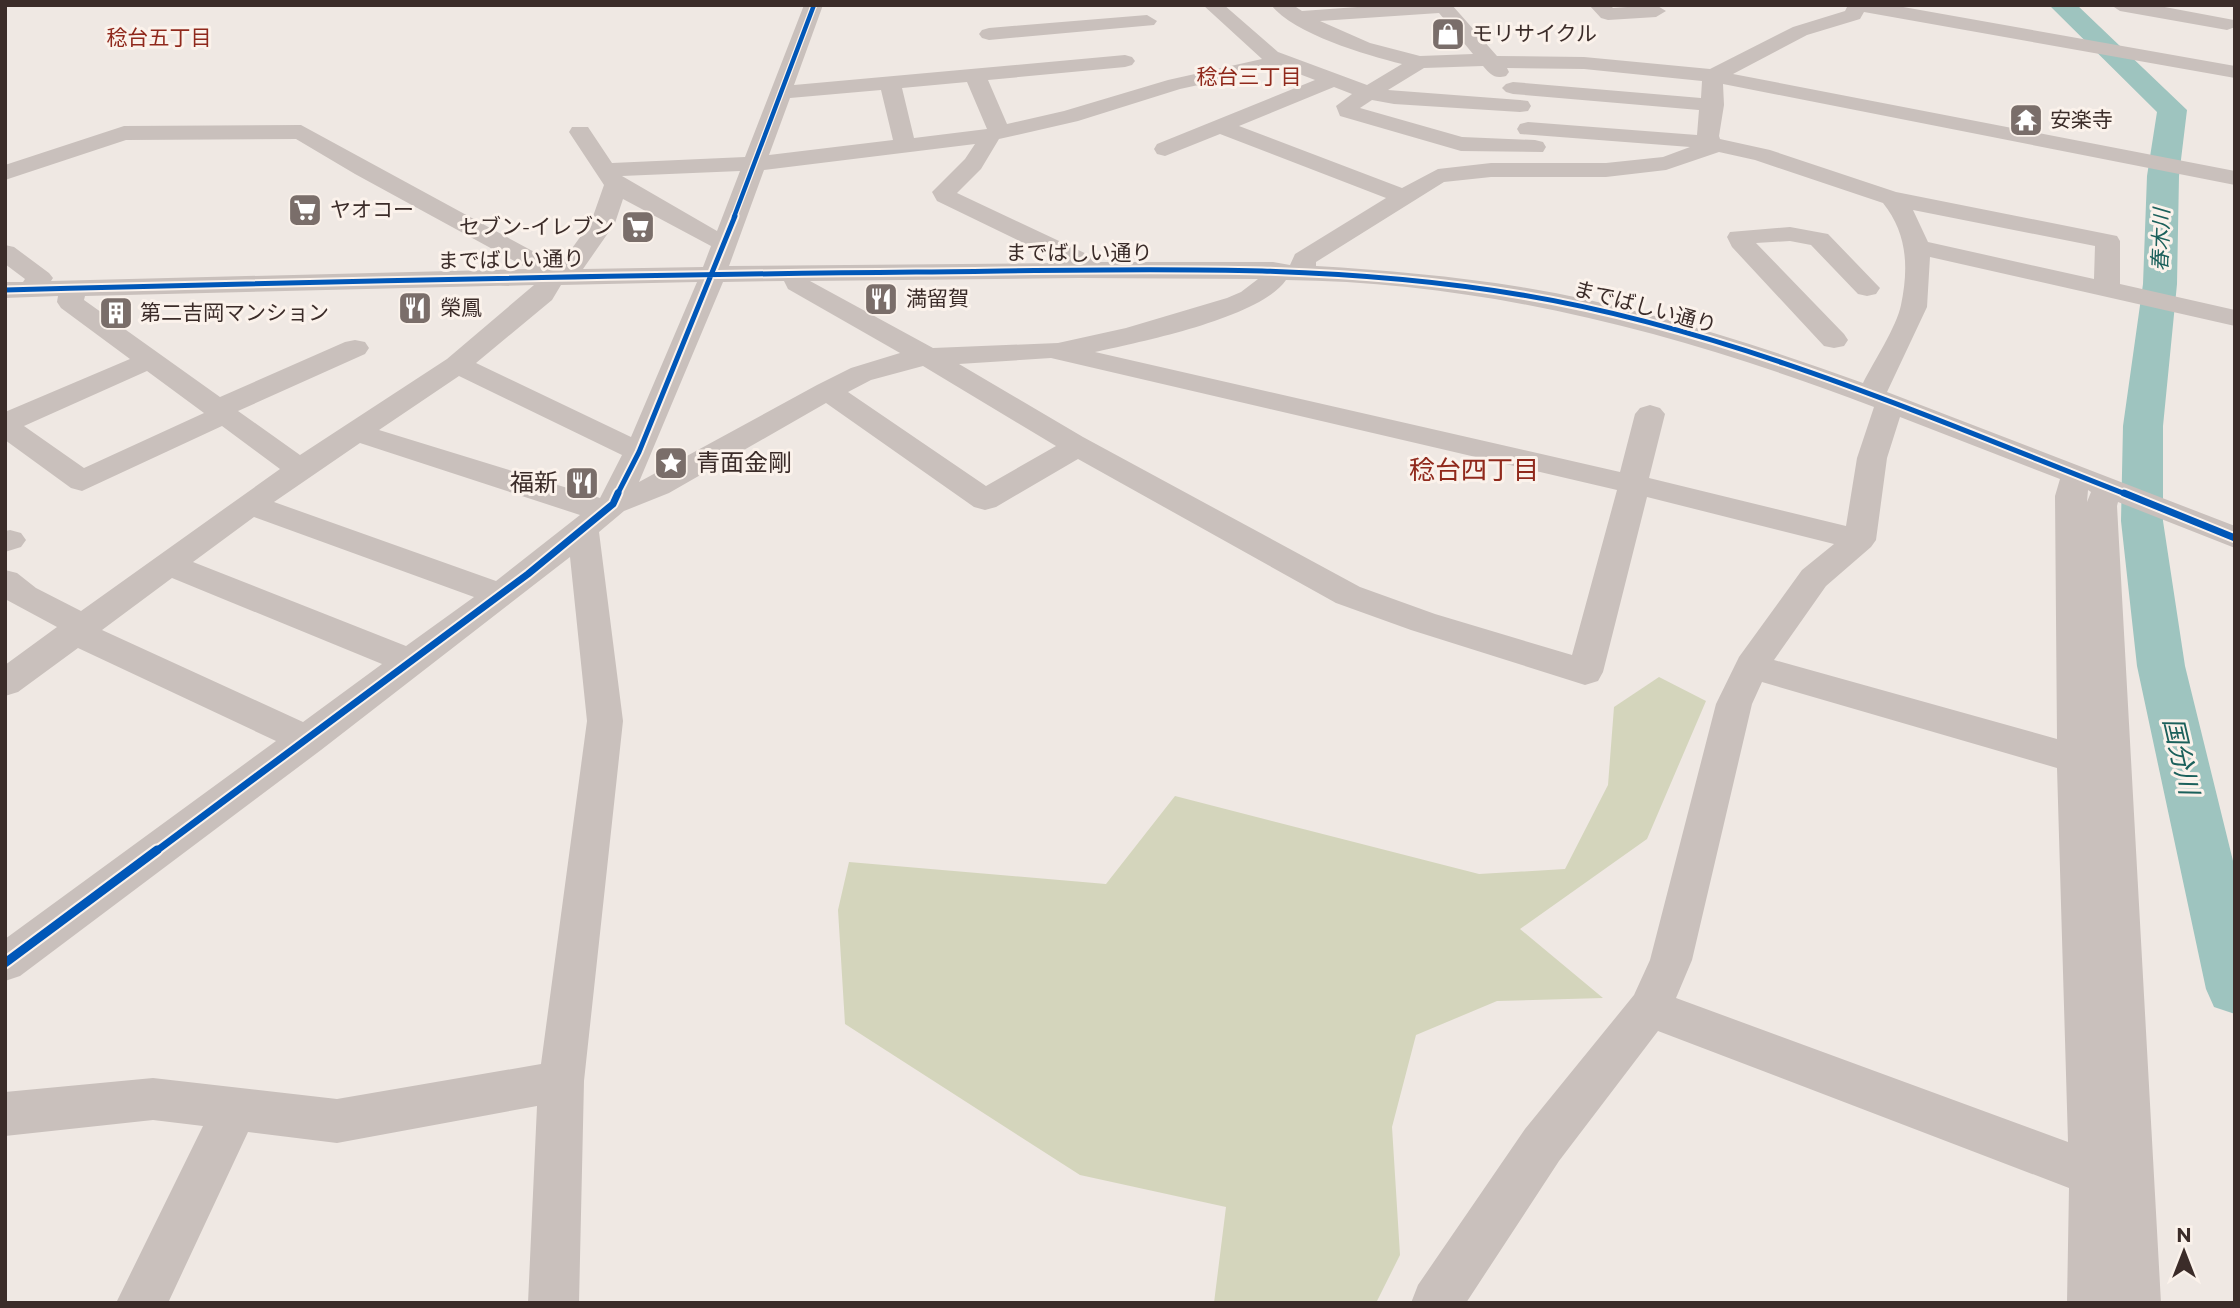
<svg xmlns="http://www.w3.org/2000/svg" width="2240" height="1308" font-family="Montserrat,'Noto Sans JP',sans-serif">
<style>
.green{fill:#d4d5bc}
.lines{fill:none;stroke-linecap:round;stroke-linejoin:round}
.river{fill:#9ec4bf;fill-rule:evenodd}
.minor{fill:#c9c0bc;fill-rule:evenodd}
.cycleway-far3-casing{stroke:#fbf2eb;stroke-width:7}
.cycleway-far2-casing{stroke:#fbf2eb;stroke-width:9}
.cycleway-far1-casing{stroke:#fbf2eb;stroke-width:11}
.cycleway-casing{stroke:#fbf2eb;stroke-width:13}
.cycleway-far3{stroke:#0057b8;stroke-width:4.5}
.cycleway-far2{stroke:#0057b8;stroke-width:5}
.cycleway-far1{stroke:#0057b8;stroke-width:7}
.cycleway{stroke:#0057b8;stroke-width:9}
.labels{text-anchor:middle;stroke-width:6;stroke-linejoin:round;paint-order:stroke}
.far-poi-label{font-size:21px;fill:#3b2c29;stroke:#fbf2eb;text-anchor:start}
.far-neighbourhood-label{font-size:21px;fill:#90291c;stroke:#fbf2eb}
.far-water-label{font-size:21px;font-style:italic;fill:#1b605b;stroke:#fbf2eb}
.far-street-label{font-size:21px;fill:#3b2c29;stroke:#fbf2eb}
.poi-label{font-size:24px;fill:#3b2c29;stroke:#fbf2eb;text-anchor:start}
.neighbourhood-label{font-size:26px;fill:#90291c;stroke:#fbf2eb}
.water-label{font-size:26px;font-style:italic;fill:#1b605b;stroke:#fbf2eb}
</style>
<rect width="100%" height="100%" fill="#efe8e3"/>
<path class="green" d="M1659,677l47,24 -59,138 -127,90 83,69 -106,3 -81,34 -24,92 8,128 -24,48h-162l12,-96 -146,-32 -235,-151 -7,-114 11,-48 257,22 69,-88 304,78 86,-5 43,-84 6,-78z"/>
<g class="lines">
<path class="river" d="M2049,5h28l110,105 -8,66 -2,108 -14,142v95l22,145 50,203v145l-21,-7 -8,-18 -69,-323 -16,-145 2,-95 20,-142 4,-108 10,-64z"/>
<path class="minor" d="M804,5h19l-29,80 331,-30 7,2 3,4 -3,4 -7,2 -137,13 19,44 57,-13 104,-31 94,-21 -59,-54h21l54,47 89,33 35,-21c-36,-9 -108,-30 -131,-59h22l9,6 83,-6h67l45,51 87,1 126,12 83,-42 52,-16 3,-6h44l343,61v12l-371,-66 -4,7 -53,16 -74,39 502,97v14l-512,-101 1,21 -5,31 1,3 50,11 126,42 221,44 3,5v43l115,26v16l-305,-69 -3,50 -40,85 348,134v22l-117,-46 -1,4 44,797h-94l2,-115 -411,-157 -99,130 -93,142h-55l7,-18 107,-156 109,-134 16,-35 66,-256 23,-47 63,-87 32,-26 -187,-47 -44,175 -5,9 -13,4 -174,-55 -75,-27 -258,-144 -82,48 -11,3 -11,-3 -148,-104 -157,90 -45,18 -25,21 24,189 -39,360 -5,222h-51l9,-197 -200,37 -89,-11 -80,171h-52l87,-177 -50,-6 -148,16v-44l148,-14 184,21 204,-35 46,-343 -17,-164 -249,193 -301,226 -15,5v-42l271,-198 -198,-93 -60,44 -13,4v-31l52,-38 -52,-28v-29l12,3 19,15 45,23 199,-142 -58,-43 -140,65 -11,-3 -66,-48v-28l125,-53 -69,-51 -4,-6 1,-6 -53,2v-16h18l2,-3 -20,-15v-19l9,2 35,26 4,5 -2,3 478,-12 -174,-95 -59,-35 -170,1 -121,40v-15l119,-39 177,-1 248,135 8,9 34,-47 13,-37 -35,-53 3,-5h16l24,36 133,-6zM1439,13l34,41 -53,2 -50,-13 -50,-22zM1483,66c8,9 11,13 23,10l3,-4 -2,-4 77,1 118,12 -1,17 -188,-16 -7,2 -4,4 4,4 7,2 186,16 -2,25 -169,-13 -8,2 -3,5 3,5 170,13 -27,10 -57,6h-115l-53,6 -36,19 -163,-62 95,-39 18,7 -16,12 4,10 121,35 82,1 3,-5 -3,-5 -8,-2 -73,-3 -102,-29 12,-8 22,4 126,8 8,-1 3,-5 -3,-5 -8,-1 -132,-10 36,-22zM1281,67l34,13 -158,64 -3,5 3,5 8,2 55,-22 166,64 -91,56 -5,11 -17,-3h-178l-4,-6 -134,-63 24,-24 18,-30 79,-18 102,-32zM967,82l20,47 -73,9 -12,-50zM881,90l12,50 -124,15 21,-57zM975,144l-10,15 -33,33 5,9 128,62 -336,3 35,-96zM1719,152l36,8 128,43c24,30 26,64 18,102 -4,21 -28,58 -38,78 -111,-40 -225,-77 -342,-96 -68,-11 -137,-17 -205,-21v-4l128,-80 47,-5h115l60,-7zM740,171l-23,60 -95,-55zM623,199l88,47 -8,21 -120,2 32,-46zM1913,210l182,36 -1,33 -166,-37zM1079,278l179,1 -17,13 -14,6 -101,30 -68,15 -125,5 -123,-67zM1286,280c204,2 399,55 588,127l-17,51 -11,68 -197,-48 16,-64 -5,-6 -10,-3 -10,3 -5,6 -15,58 -525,-120c45,-10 165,-34 191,-72zM784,281l4,8 112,64 -49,15 -34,17 -178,97 84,-200zM697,282l-66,155 -155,-74 76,-63 9,-15zM534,285l-87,74 -147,96 -62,-44 127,-57 4,-6 -4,-6 -10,-2 -10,2 -125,55 -136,-97 1,-4zM1051,358l566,132 -45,165 -137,-41 -75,-27 -277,-150 -124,-73zM923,366l133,80 -70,40 -138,-94 23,-12zM147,371l57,42 -120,55 -60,-42zM459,376l163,79 -22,43 -221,-68zM1900,417l160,62 -5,17 2,243 -283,-79 52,-74 45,-39 5,-7 11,-82zM360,443l220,72 -84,66 -222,-79zM2088,490l3,2 -4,10zM254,517l220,80 -68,49 -213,-84zM172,578l210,86 -79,58 -201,-92zM1762,682l295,86 11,374 -392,-144 16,-38 60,-256z
M1589,5h21l3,3 43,-3 10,6 -10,6 -48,3 -7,-2z
M2111,5h43l80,15 1,7 -8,3 -107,-19z
M1147,15l10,6 -3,4 -165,15 -7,-2 -3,-4 3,-4 7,-2z
M1790,227l38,7 52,54 -4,6 -9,2 -9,-2 -47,-49 -21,-4 -34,2 88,91 4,6 -4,6 -10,2 -10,-2 -92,-99 -5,-10 3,-5z
M10,530l11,3 5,7 -5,7 -16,5v-21z"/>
<g class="cycleway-far3-casing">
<path id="cycleway-far3" d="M734,217l80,-212"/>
</g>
<g class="cycleway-far2-casing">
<path id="cycleway-far2" d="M5,290c304,-8 607,-15 911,-18 202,-2 406,-11 606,23 210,35 409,123 606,200
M617,495l22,-43 96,-236"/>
</g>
<g class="cycleway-far1-casing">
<path id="cycleway-far1" d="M2124,493l111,45
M155,852l373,-278 85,-70 5,-11"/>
</g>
<g class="cycleway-casing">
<path id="cycleway" d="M5,963l152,-113"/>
</g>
<use href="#cycleway-far3" class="cycleway-far3"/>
<use href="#cycleway-far2" class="cycleway-far2"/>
<use href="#cycleway-far1" class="cycleway-far1"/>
<use href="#cycleway" class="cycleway"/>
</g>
<defs>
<g id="shop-square" transform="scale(1.75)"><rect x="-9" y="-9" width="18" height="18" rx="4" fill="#7a6e6a" stroke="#fbf2eb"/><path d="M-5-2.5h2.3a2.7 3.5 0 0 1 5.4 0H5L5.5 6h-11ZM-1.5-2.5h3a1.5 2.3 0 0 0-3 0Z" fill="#fff"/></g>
<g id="temple-square" transform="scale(1.75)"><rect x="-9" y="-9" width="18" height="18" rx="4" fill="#7a6e6a" stroke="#fbf2eb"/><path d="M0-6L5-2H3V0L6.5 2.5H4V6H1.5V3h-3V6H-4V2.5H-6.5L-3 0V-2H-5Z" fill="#fff"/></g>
<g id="supermarket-square" transform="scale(1.75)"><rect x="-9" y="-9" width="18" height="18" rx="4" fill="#7a6e6a" stroke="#fbf2eb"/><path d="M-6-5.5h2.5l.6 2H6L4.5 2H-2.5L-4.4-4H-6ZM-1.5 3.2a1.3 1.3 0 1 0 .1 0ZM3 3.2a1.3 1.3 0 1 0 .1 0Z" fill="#fff"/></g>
<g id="restaurant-square" transform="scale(1.75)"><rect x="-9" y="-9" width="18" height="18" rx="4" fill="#7a6e6a" stroke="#fbf2eb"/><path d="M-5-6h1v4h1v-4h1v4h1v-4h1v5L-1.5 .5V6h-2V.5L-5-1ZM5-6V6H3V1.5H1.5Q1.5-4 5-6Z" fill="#fff"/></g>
<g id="building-square" transform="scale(1.75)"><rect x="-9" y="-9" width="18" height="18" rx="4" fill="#7a6e6a" stroke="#fbf2eb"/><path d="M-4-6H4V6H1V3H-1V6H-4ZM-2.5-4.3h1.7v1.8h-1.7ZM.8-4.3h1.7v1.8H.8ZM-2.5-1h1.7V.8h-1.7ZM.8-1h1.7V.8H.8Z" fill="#fff"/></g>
<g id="sight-square" transform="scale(1.75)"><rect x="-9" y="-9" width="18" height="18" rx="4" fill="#7a6e6a" stroke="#fbf2eb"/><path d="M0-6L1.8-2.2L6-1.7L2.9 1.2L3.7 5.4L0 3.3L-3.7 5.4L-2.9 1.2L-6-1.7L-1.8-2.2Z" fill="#fff"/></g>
</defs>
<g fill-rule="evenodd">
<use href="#shop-square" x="1448" y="34"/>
<use href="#temple-square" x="2026" y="120"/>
<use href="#supermarket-square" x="305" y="210"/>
<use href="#supermarket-square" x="638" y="227"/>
<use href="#restaurant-square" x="881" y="299"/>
<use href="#restaurant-square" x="415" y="308"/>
<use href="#building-square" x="116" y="313"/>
<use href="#sight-square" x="671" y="463"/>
<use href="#restaurant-square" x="582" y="483"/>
</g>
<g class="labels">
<g class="far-poi-label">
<text x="1472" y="41">モリサイクル</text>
<text x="2050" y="127">安楽寺</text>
<text x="330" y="217">ヤオコー</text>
<text x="614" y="234" text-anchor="end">セブン-イレブン</text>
<text x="906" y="306">満留賀</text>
<text x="440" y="315">榮鳳</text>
<text x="140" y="320">第二吉岡マンション</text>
</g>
<g class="far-neighbourhood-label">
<text x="159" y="45">稔台五丁目</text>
<text x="1249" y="84">稔台三丁目</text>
</g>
<g class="far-water-label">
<text transform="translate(2161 240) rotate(-88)" y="7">春木川</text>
</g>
<g class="far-street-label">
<text x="1079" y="260">までばしい通り</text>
<text transform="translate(511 260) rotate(-1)" y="7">までばしい通り</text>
<text transform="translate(1645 307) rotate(15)" y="7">までばしい通り</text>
</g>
<g class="poi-label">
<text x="696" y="471">青面金剛</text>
<text x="558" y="491" text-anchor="end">福新</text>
</g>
<g class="neighbourhood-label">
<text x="1474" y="479">稔台四丁目</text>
</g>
<g class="water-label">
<text transform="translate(2181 756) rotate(77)" y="9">国分川</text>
</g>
</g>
<rect width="2240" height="1308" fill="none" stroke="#3b2c29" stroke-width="14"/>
<g transform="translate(2184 1252)" stroke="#fbf2eb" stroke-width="5" paint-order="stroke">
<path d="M0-5L12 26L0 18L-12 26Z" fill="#3b2c29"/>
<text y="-10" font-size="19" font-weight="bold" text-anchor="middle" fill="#3b2c29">N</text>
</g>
</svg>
